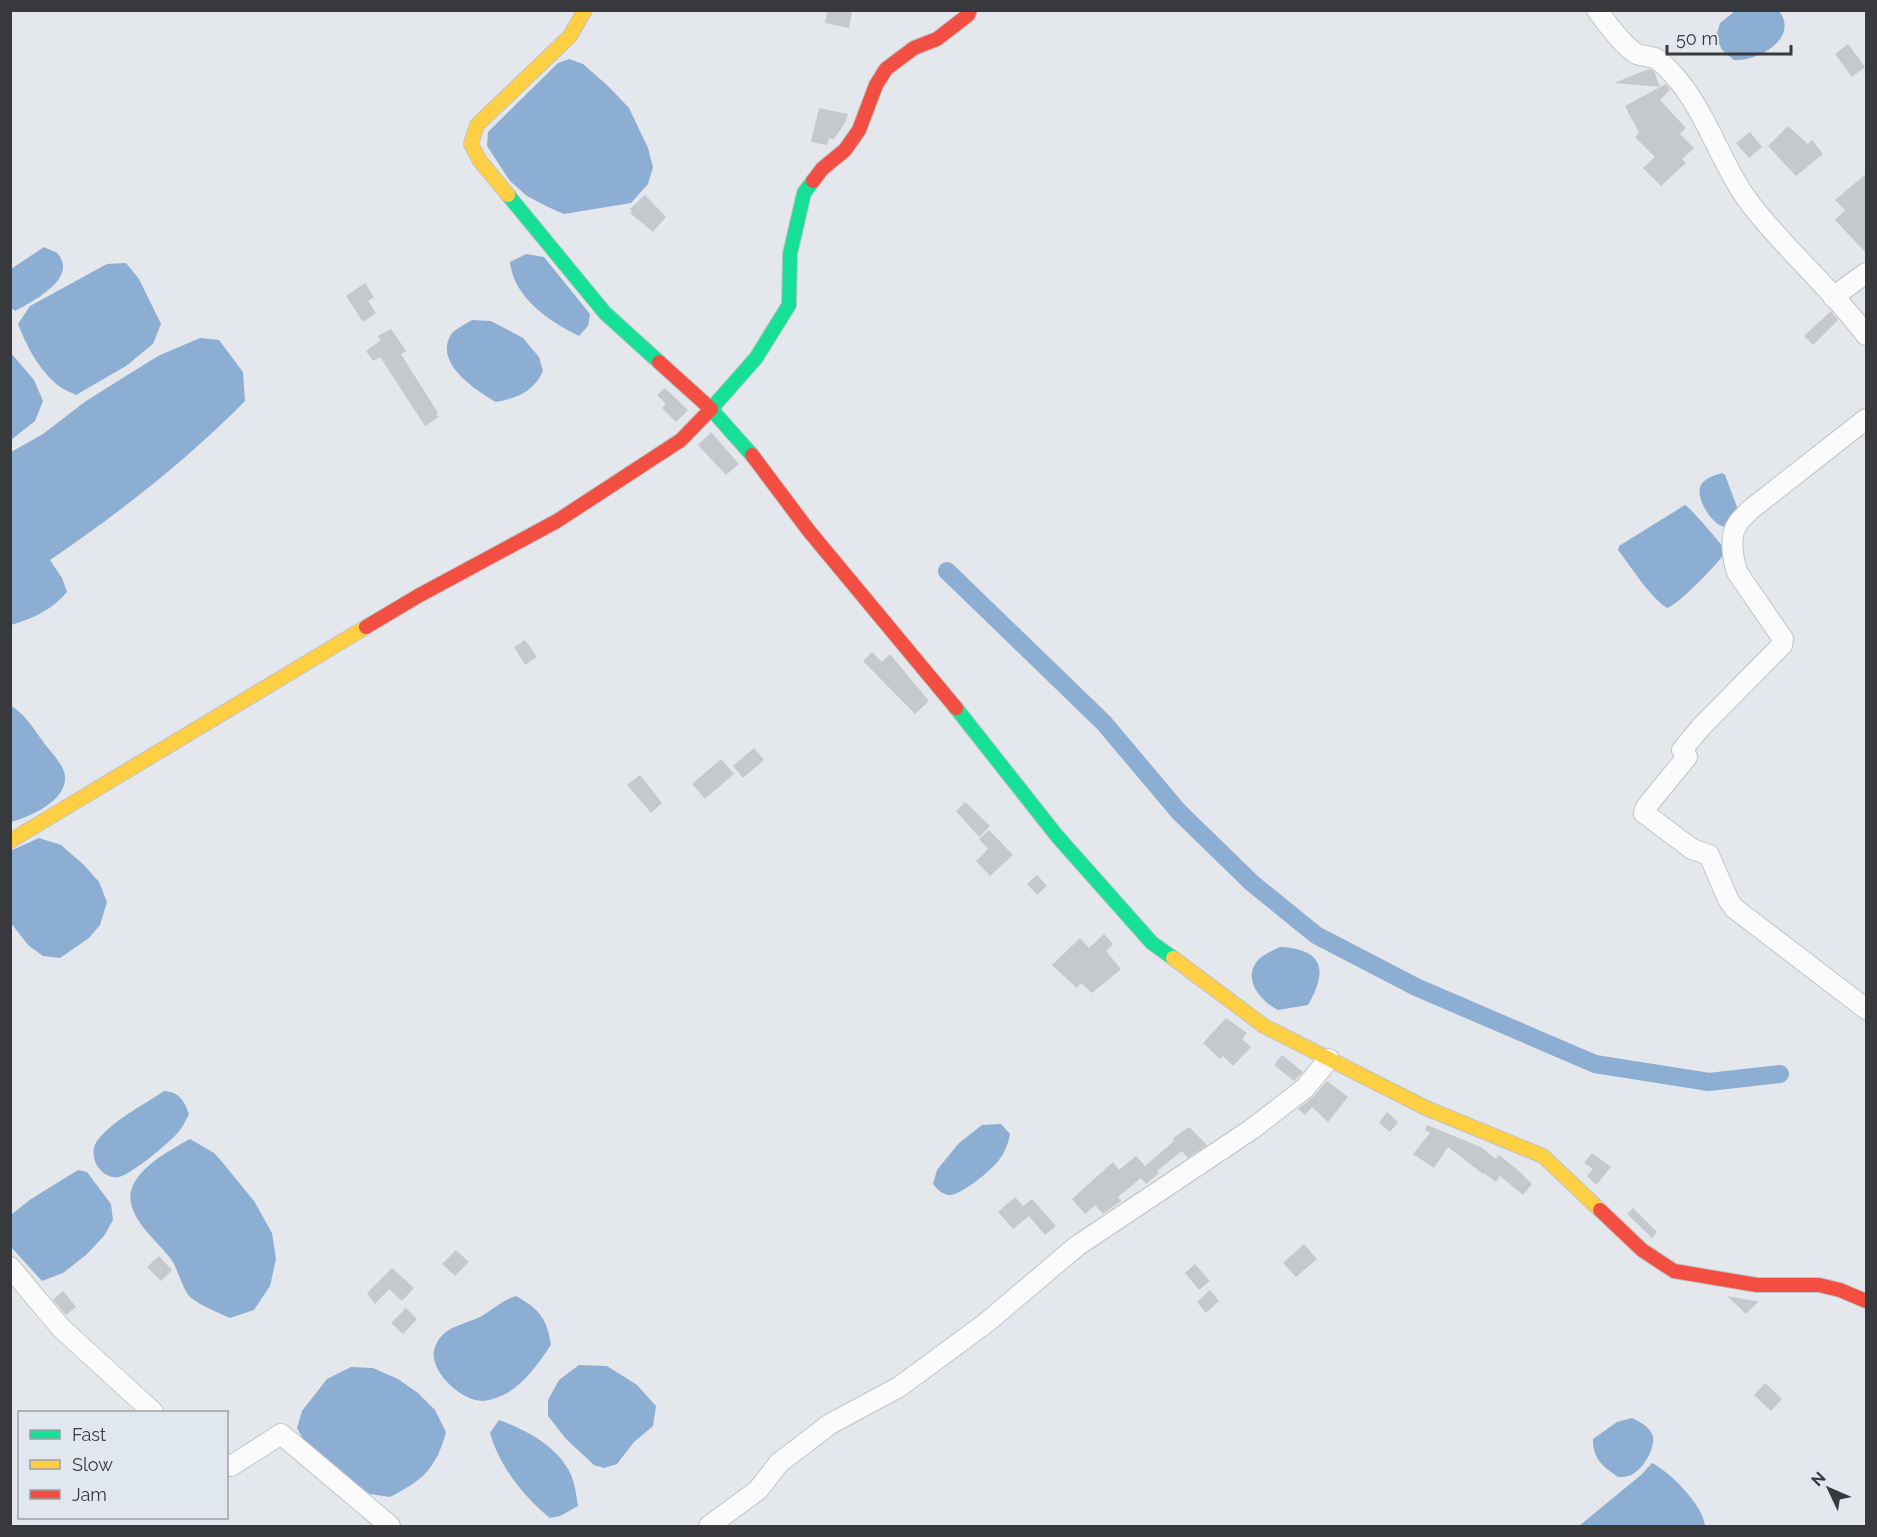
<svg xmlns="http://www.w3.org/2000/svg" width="1877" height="1537" font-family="Raleway,sans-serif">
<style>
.water{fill:#8caed2}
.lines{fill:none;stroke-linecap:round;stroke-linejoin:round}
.canal{stroke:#8caed2;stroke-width:18}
.building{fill:#c6c9cc}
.street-casing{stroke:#c1c4c7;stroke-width:22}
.fast-casing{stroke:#c1c4c7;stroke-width:16}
.slow-casing{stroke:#c1c4c7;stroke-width:16}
.jam-casing{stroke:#c1c4c7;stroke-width:16}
.street{stroke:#fbfbfc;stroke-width:20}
.fast{stroke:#16e098;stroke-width:14}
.slow{stroke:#ffcf43;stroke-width:14}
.jam{stroke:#f24e42;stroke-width:14}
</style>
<rect width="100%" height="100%" fill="#e4e7eb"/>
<path class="water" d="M1735,11h44c21,27 -22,51 -45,49l-12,-10 -6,-13 4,-14z
M569,59l14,5 26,23 20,21 19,40 5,19 -5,17 -17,19 -67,11 -16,-7 -21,-11 -17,-15 -23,-35 1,-14 70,-69z
M44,247c3,2 10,4 13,6 23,25 -26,49 -42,58l-4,-3v-39z
M526,254l18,3 46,57 -2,12 -9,10c-30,-15 -65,-38 -69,-74z
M126,263l13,16 22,45 -8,20 -27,22 -50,29c-5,-3 -12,-5 -17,-9 -19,-14 -33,-41 -41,-62l12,-18 77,-42z
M472,320l19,1 32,17 16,19 4,14c-10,21 -25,27 -47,31 -21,-12 -64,-40 -44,-69 5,-5 14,-9 20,-13z
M200,338l19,2 24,32 2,29c-59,60 -126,112 -195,159l12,18 5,14c-15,18 -35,27 -56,33v-173l32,-18 43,-33 72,-45z
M11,353l23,27 9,21 -8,20 -24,19z
M1722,473l3,2 14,37 -13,15c-13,0 -32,-30 -25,-42 4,-7 14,-10 21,-12z
M1685,505c4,1 39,42 41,46 -6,11 -48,54 -59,57 -18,-12 -35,-40 -49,-58l1,-4z
M10,705c15,9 24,24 34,38 6,8 15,17 19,26 12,28 -32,48 -52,53z
M39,838l22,7 23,20 15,17 8,20 -7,23 -11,13 -29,20 -17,-2 -15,-11 -17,-22 -1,-72z
M1280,947c44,2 48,24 28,58l-30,5c-18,-9 -37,-32 -19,-51 6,-5 14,-9 21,-12z
M164,1091c15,1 20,9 25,23 -3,5 -5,11 -9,16 -8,11 -45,41 -58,46 -19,7 -36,-19 -25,-35 17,-22 44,-34 67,-50z
M1001,1124l9,10c-2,10 -5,18 -11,26 -7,10 -39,36 -50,35 -7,-1 -12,-6 -16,-11l4,-14 22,-27 23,-18z
M190,1139l24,14 9,10 31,38 18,32 4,26 -6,27 -16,24 -24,8c-11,-5 -33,-14 -41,-22 -7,-9 -11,-27 -18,-37 -13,-17 -36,-35 -40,-56 -7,-29 39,-53 59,-64z
M78,1170l9,2 24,32 2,16 -9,16 -18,19 -23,18 -21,8 -31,-34v-32l20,-16z
M516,1296c23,13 31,22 35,49 -14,20 -30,45 -55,53 -4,1 -10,3 -14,3 -22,0 -58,-34 -46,-56 9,-21 32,-20 49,-31 11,-7 19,-14 31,-18z
M579,1365l28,1 30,19 19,21 -3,20 -19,16 -17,22 -13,4 -10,-3 -28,-26 -18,-23v-16l11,-20z
M351,1367l22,1 25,11 20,14 17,17 11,22c-10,37 -23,48 -56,65l-20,-3 -31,-18 -29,-25 -13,-23 5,-17 25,-32z
M1632,1418c8,4 19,9 21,19 2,13 -12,36 -25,39 -3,1 -6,1 -10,1 -15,-11 -25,-17 -25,-38l24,-17z
M499,1420c25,9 56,25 69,49 7,12 8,25 10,37l-18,10 -10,2c-27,-22 -50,-51 -60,-85z
M1652,1463c18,9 52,43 53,63h-126l62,-51z"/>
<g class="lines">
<path class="canal" d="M947,571l157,152 75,89 73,71 64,52 100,52 179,77 114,18 71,-8"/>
</g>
<path class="building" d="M828,10l24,2 -3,16 -24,-5z
M1848,44l17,23 -13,10 -17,-23z
M1649,69l5,2 6,16 -46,-4z
M1666,84l4,6 -10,10 26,28 -6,6 14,14 -12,11 4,4 -25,23 -18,-18 12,-11 -20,-20 4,-4 -14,-27z
M819,108l29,6 -3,9 -11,16 -5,-1 -2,7 -16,-3z
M1788,126l20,18 4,-4 11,14 -27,22 -28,-30z
M1750,132l12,15 -13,11 -13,-15z
M1866,174v79l-31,-33 10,-10 -10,-10z
M645,195l21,22 -13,15 -23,-19 2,-2 -2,-2z
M365,283l9,14 -6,4 8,12 -13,9 -17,-26z
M1831,311l7,9 -25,25 -9,-9z
M391,329l15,22 -5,3 37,59 -2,1 3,3 -14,9 -45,-69 -7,4 -7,-10 15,-11 -3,-4z
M665,388l23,22 -12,12 -14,-14 4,-4 -9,-9z
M711,432l28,32 -13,11 -28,-30z
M525,640l12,17 -12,8 -11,-18z
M872,652l10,10 8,-8 39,47 -14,13 -52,-53z
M754,748l10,12 -21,18 -10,-12z
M721,759l13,15 -29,25 -13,-15z
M640,775l22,28 -11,10 -24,-28z
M965,802l25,24 -11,11 -23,-26z
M989,830l24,25 -23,21 -14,-15 12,-12 -9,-10z
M1037,875l10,11 -10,9 -10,-11z
M1104,934l9,10 -7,7 15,18 -29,24 -11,-10 -4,5 -25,-23 28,-27 9,10z
M1226,1018l21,15 -5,6 9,8 -18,19 -10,-10 -3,3 -17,-16z
M1282,1055l21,17 -9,9 -20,-16z
M1327,1081l21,16 -20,25 -16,-15 -7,8 -7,-6 16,-13z
M1387,1112l11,10 -8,10 -11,-9z
M1427,1125l54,22 15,12 3,-4 20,16 13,13 -9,11 -23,-19 -4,6 -12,-9 -1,1 -35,-27 -14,21 -21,-14 17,-21 -5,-3z
M1189,1127l18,18 -19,13 -6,-7 -25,20 2,2 -13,11 -5,-6 -23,19 3,4 -18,13 -8,-9 -10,9 -13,-15 41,-37 6,8 17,-14 9,10 29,-25 -1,-3z
M1592,1153l19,14 -15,18 -9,-9 6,-7 -9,-6z
M1015,1197l8,9 9,-7 24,27 -11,9 -16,-19 -16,13 -15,-17z
M1633,1208l24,24 -5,6 -25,-24z
M1304,1244l13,15 -21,18 -13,-14z
M456,1250l13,12 -14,14 -13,-12z
M159,1256l13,14 -11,11 -14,-14z
M1195,1264l15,17 -11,9 -14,-17z
M392,1268l22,20 -12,13 -13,-12 -14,15 -8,-11z
M1210,1290l9,11 -13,12 -9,-11z
M63,1291l13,16 -10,8 -13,-15z
M1727,1296l28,5h4l-13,13z
M406,1308l11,11 -14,15 -12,-11z
M1765,1383l17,16 -11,12 -17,-16z"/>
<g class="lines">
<g class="street-casing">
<path id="street" d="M1597,10c8,11 28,38 40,44 5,2 12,2 18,4 9,5 16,14 23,22 31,38 44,87 74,126 35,45 80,83 114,129
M1833,297l33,-24
M1866,419l-116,91c-4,5 -10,9 -13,15 -8,11 -4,35 0,47l46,67 -1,6 -81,82 -19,23 5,7 -41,50 -2,6 48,36 17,6 19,44 6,9 132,101
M10,1267l51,61 92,84
M226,1464l5,2 50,-32 109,92
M709,1526l49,-36 21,-27 51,-39 69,-37 87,-64 91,-77 175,-117 53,-41 24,-29"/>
</g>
<g class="fast-casing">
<path id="fast" d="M508,195l97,118 54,49
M752,455l-41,-46 45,-51 33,-53 1,-51 14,-61 9,-12
M956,708l101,128 95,107 21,15"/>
</g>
<g class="slow-casing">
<path id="slow" d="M508,195l-28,-34 -9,-17 6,-19 93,-89 15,-26
M10,841l356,-214
M1173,958l91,68 162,82 117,48 57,54"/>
</g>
<g class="jam-casing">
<path id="jam" d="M813,181l9,-12 23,-19 14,-20 17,-45 10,-16 28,-21 23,-9 31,-24 2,-5
M752,455l57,76 147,177
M366,627l52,-31 139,-75 124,-81 30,-31 -52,-47
M1600,1210l42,40 32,21 83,14h62l21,5 26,11"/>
</g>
<use href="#street" class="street"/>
<use href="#fast" class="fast"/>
<use href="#slow" class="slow"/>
<use href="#jam" class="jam"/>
</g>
<rect width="1877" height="1537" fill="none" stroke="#37393c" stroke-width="24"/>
<rect x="18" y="1411" width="210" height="108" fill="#e1e7ee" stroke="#9da1a7" stroke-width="1.5"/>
<rect x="30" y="1430" width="30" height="9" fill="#16e098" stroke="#9da1a7" stroke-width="1.5"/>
<text x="72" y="1441" font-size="18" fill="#37393c">Fast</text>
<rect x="30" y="1460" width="30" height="9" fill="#ffcf43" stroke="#9da1a7" stroke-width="1.5"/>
<text x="72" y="1471" font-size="18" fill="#37393c">Slow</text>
<rect x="30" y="1490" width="30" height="9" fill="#f24e42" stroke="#9da1a7" stroke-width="1.5"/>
<text x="72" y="1501" font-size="18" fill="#37393c">Jam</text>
<g transform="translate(1829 1489) rotate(314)" stroke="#e1e7ee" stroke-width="4.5" paint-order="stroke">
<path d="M0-4.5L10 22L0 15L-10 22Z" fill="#37393c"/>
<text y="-9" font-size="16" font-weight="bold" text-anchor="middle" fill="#37393c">N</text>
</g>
<path d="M1667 45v9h124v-9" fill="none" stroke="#37393c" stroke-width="3"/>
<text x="1676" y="45" font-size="18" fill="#37393c" stroke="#e1e7ee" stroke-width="4.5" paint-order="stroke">50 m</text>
</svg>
